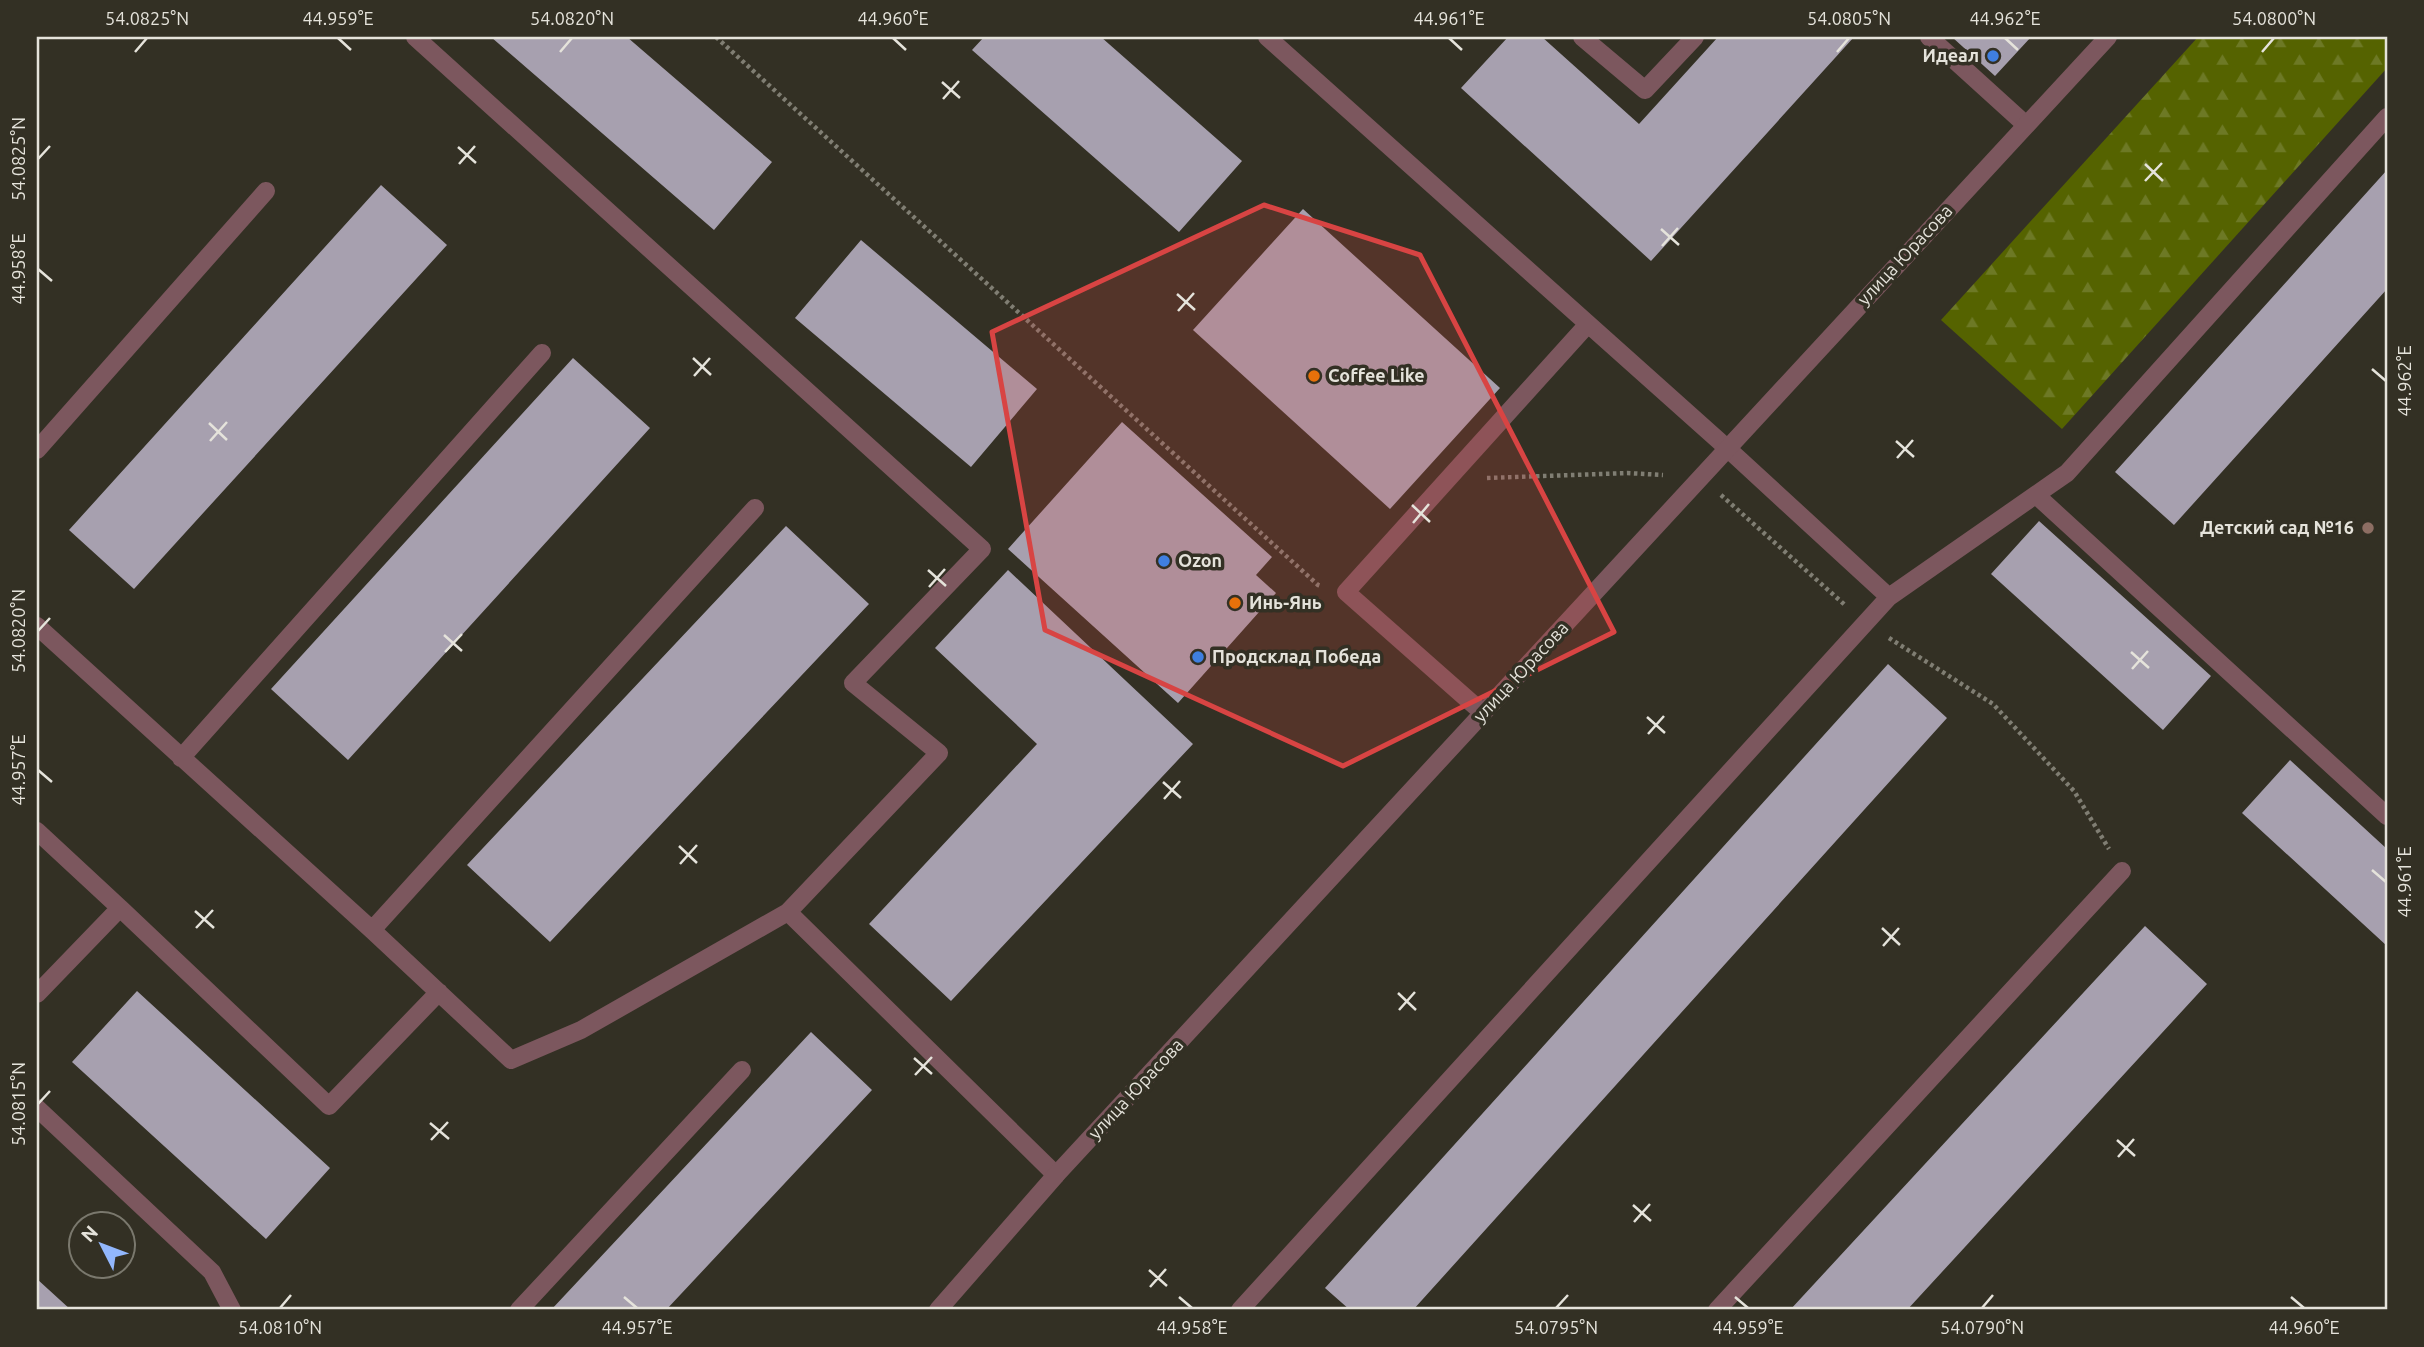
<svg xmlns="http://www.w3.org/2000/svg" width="2424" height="1347" font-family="Ubuntu,sans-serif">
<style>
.forest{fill:url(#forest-firs)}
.building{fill:#a7a0af}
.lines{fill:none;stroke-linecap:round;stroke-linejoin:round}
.path{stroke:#807e73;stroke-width:4.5;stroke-dasharray:3.5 3.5;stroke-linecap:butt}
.lane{stroke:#7c575e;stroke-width:18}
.street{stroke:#7c575e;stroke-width:18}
.marked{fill:#d84443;fill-opacity:0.2;stroke:#d84443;stroke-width:5;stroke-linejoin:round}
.ticks{fill:none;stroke:#e5e3db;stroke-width:2.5}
.shop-dot{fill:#3f7fe0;stroke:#333024;stroke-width:2.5}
.food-dot{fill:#e8710a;stroke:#333024;stroke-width:2.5}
.education-dot{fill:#8d6e63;stroke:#333024;stroke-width:2.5}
.labels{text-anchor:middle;stroke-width:7;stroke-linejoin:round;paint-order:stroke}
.poi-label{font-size:18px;font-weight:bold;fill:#e5e3db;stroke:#333024;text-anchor:start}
.street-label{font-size:18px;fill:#e5e3db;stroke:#333024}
.neatline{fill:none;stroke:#e5e3db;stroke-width:2.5}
.ticks-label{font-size:18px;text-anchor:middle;fill:#e5e3db}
</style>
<defs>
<pattern id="forest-firs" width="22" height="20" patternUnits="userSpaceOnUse" patternTransform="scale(1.75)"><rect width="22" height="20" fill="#556300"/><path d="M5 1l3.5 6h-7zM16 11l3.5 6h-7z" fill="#6d7925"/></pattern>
</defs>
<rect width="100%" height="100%" fill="#333024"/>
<path class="forest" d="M2198,37h189v31l-325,361 -121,-109z"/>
<path class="building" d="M491,37h136l145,125 -58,68z
M984,37h117l141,124 -63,71 -207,-182z
M1508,37h34l97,87 79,-87h136l-203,224 -190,-173z
M1952,37h79l-36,39z
M2387,170v119l-213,236 -59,-53z
M381,185l66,60 -313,344 -65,-59z
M1303,209l197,179 -110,121 -197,-179z
M861,240l176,149 -66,78 -176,-149z
M573,358l77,70 -302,332 -77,-71z
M1122,422l150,135 -16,18 20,18 -98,110 -170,-154z
M2039,521l172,155 -48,54 -172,-156z
M786,526l83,78 -319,338 -83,-77z
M1008,570l185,174 -242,257 -82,-77 168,-180 -102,-96z
M1888,664l59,54 -534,592h-63l-25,-22z
M2290,760l97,89v97l-145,-133z
M2145,926l62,58 -300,326h-117z
M137,991l193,177 -64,71 -194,-177z
M811,1032l61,58 -206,220h-115z
M37,1279l34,31h-34z"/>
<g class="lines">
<path class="path" d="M716,37l602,548 3,1
M1487,478l140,-5 36,2
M1721,495l124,110
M1889,638l104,66 81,87 35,58"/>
<path class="lane" d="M415,37l567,512 -129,134 86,70 -151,159 268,263
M1582,37l63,53 50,-53
M1929,37l97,88
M37,450l229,-259
M2036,495l351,321
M1889,597l178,-124 320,-356
M37,626l335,304 139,130 70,-30 207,-118
M1483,713l-137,-121 242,-268
M181,758l361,-405
M37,831l83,77 -83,86
M120,908l209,198 110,-114
M372,930l383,-422
M519,1310l223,-240
M1240,1310l649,-713 -162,-149 -460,-411
M1717,1310l405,-439"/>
<path class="street" d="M37,1108l175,164 20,38
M938,1310l118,-135 1052,-1138"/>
</g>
<path class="marked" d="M1264,205l156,50 194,377 -271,134 -298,-136 -53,-298z"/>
<path class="ticks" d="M338,38l13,12M893,38l13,12M1449,38l13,12M2005,38l13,12M135,52l12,-14M560,52l12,-14M1837,52l12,-14M2262,52l12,-14M942,82l18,16M943,99l16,-18M458,147l18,16M38,159l12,-13M459,164l16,-18M2145,164l18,17M2145,181l17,-18M1661,229l18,16M1662,246l16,-18M38,269l14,12M1177,294l18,16M1178,311l16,-18M693,358l18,17M2372,369l14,12M694,376l16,-18M209,423l18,17M210,441l17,-19M1896,441l18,16M1897,458l16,-18M1412,505l18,17M1413,523l16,-19M928,570l18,16M929,587l16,-18M38,631l12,-13M444,635l18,16M445,652l17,-18M2131,652l18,16M2132,669l16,-18M1647,717l18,16M1648,734l16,-18M38,770l14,12M1163,782l18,16M1164,799l16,-18M679,846l18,17M680,864l17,-19M2372,870l14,12M195,911l19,17M196,928l17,-18M1882,928l18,17M1883,946l16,-18M1398,993l18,17M1399,1010l16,-18M914,1058l18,16M915,1075l17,-18M38,1104l12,-13M430,1123l19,16M431,1140l17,-18M2117,1140l18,16M2118,1157l16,-18M1633,1205l18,16M1634,1222l16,-18M1149,1270l18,16M1150,1287l16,-18M624,1297l13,11M1179,1297l13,11M1735,1297l13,11M2291,1297l13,11M280,1308l11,-13M1556,1308l12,-13M1982,1308l11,-13"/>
<g class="shop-dot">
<circle cx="1993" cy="56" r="7"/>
<circle cx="1164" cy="561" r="7"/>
<circle cx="1198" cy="657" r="7"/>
</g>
<g class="food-dot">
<circle cx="1314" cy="376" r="7"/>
<circle cx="1235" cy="603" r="7"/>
</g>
<circle class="education-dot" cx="2368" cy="528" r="7"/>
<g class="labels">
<g class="poi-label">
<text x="1979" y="62" text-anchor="end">Идеал</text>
<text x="1328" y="382">Coffee Like</text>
<text x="2354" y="534" text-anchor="end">Детский сад №16</text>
<text x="1178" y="567">Ozon</text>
<text x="1249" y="609">Инь-Янь</text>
<text x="1212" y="663">Продсклад Победа</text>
</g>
<g class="street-label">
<text transform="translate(1905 255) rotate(-47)" y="6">улица Юрасова</text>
<text transform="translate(1521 672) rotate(-47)" y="6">улица Юрасова</text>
<text transform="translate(1136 1089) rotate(-47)" y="6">улица Юрасова</text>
</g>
</g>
<rect width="2424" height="1347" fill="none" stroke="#333024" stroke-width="77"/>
<g transform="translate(102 1245) rotate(312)"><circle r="33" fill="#333024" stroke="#7a786d" stroke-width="2"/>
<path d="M0-5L12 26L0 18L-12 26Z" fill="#92b7fd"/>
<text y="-10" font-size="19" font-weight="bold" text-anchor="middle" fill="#e5e3db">N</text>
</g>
<rect x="38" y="38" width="2348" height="1270" class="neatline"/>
<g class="ticks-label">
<text x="147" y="25">54.0825°N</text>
<text x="338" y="25">44.959°E</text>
<text x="572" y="25">54.0820°N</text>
<text x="893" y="25">44.960°E</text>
<text x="1449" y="25">44.961°E</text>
<text x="1849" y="25">54.0805°N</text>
<text x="2005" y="25">44.962°E</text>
<text x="2274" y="25">54.0800°N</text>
<text transform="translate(19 159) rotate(-90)" y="6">54.0825°N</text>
<text transform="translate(19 269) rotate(-90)" y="6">44.958°E</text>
<text transform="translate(2405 381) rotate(-90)" y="6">44.962°E</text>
<text transform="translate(19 631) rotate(-90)" y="6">54.0820°N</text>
<text transform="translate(19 770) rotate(-90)" y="6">44.957°E</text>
<text transform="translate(2405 882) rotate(-90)" y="6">44.961°E</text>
<text transform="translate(19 1104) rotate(-90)" y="6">54.0815°N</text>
<text x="280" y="1334">54.0810°N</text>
<text x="637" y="1334">44.957°E</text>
<text x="1192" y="1334">44.958°E</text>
<text x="1556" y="1334">54.0795°N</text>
<text x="1748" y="1334">44.959°E</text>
<text x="1982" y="1334">54.0790°N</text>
<text x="2304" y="1334">44.960°E</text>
</g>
</svg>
